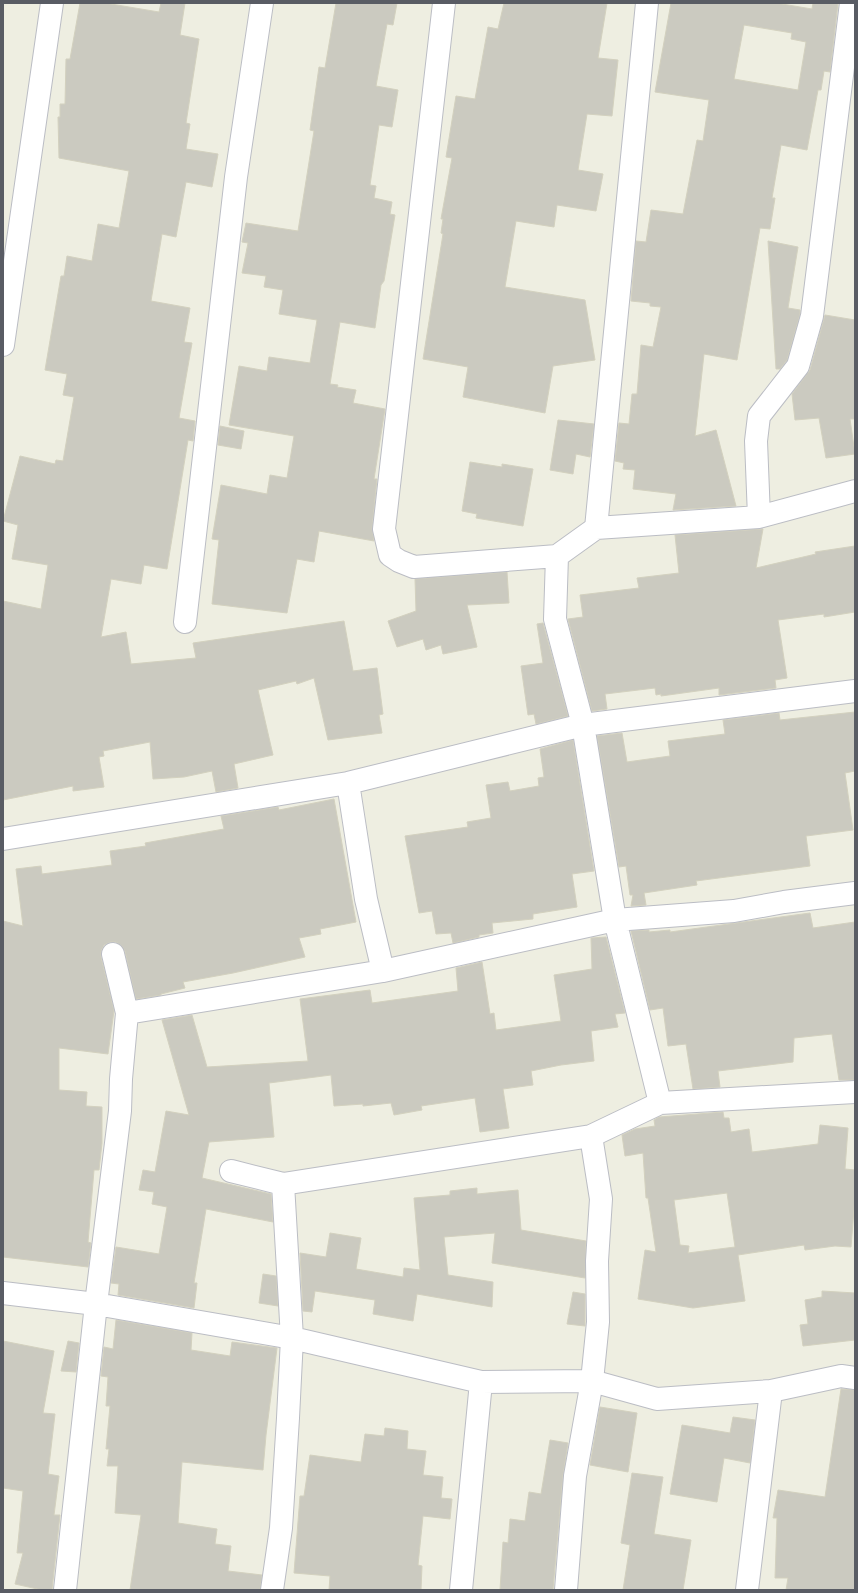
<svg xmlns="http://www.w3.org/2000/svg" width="858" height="1593" font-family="Quicksand,sans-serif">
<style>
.building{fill:#cbcac0;stroke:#d3d1bf;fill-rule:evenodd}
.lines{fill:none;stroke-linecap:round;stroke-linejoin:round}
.minor-casing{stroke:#bbbdc4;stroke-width:24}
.minor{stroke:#fff;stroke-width:22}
</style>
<rect width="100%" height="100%" fill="#eeeee1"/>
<path class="building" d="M80,3h25l54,9 2,-9h24l-5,32 19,4 -13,84 4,1 -4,25 32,5 -6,33 -26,-5 -10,55 -14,-3 -11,67 39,7 -6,34 8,1 -13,75 16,3 -2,20 -5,-1 -21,129 -23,-4 -3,19 -30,-5 -10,58 25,-5 5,32 65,-6 -3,-15 151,-22 9,50 24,-3 6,46 -4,1 3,18 -54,7 -14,-62 -17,6 -1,-3 -38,9 15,65 -39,9 4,24 -22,4 -4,-21 -28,6 -31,2 -3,-37 -47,9 1,5 -5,1 5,30 -31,4v-5l-70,14v-199l38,8 7,-44 -36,-6 6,-34 -15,-4 17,-65 35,8 1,-4 7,1 11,-64 -11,-2 4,-21 -22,-4 16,-94h3l3,-20 25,5 6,-37 21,4 10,-57 -70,-13 -1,-41h2v-13h5l1,-45h4z
M336,3h61l-4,22 -6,-1 -11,62 22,4 -6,37 -13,-2 -9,60 6,1 -2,12 18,4 -2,12 5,1 -11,66 -3,4 -6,43 -35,-6 -10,62 8,1 -1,2 19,3 -3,13 32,6 -11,70h3l-5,49 2,13 -55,-10 -5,31 -17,-3 -10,54 -75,-9 7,-64 -7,-1 9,-54 46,9 3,-19 17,3 7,-42 -65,-11 10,-59 28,5 2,-14 41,6 7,-43 -38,-6 4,-24 -19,-3 2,-11 -24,-3 6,-30 -6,-1 4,-19 52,8 16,-100 -4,-1 9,-63 6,1z
M504,3h103l-9,55 20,2 -6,56 -25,-2 -9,56 25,4 -7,37 -39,-6 -3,22 -38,-6 -11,66 80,13 10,60 -42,6 -8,47 -82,-16 5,-30 -45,-8 20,-125 -2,-1 2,-14h-2l11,-61 -6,-1 10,-61 19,3 13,-72 10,2z
M671,3h105l36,6 1,-6h25l-8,69 -6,-1 -3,19h-3l-11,60 -26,-5 -9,53h3l-5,31 -10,-1 -23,132 -33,-6 -9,82 21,-6 20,76 -63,4 3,-16 -43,-5 2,-19 -12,-1 1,-6 -9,-2 4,-38 10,1 3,-30h5l4,-49 12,2 8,-40 -11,-1v-3l-19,-2 5,-60 10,1 5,-32 32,4 14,-74 6,1 6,-41 -54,-8zM744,25l48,8 -1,6 15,3 -8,48 -64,-11z
M768,241l30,6 -10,61 12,2v4l-13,46 -7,9h-4z
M825,315l30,5v99h-5l5,35 -29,4 -7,-40 -24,2 -3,-26 18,-24z
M558,420l36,4 -4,33 -14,-3 -3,20 -23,-4z
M220,426l24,5 -3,18 -23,-4z
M470,462l32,5v-3l31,5 -10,57 -47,-8 1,-4 -15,-3z
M763,529l-7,39 60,-14 -1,-2 40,-6v66l-31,5v-3l-46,6 9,58 -12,2 1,8 -57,7v-7l-58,8v-2l-5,1 -1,-7 -50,6 2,15 -15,2 -24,-92 15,-2 -3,-22 59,-7 -2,-10 42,-5 -4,-38z
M507,572l2,31 -42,2 10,42 -34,7 -2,-9 -15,5 -3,-11 -26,8 -9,-26 28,-10 -1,-32z
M543,623l25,93 -32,8 -2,-10 -6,1 -7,-49 22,-3 -6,-39z
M855,712v59l-10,2 8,57 -47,6 4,30 -114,15 1,4 -53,8 2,12 -15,1 2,-11h-3l-4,-29 -7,1 -22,-131 25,-3 5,29 43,-6 -2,-15 57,-7 -2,-14 56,-7 1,7z
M573,740l21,131 -22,3 5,33 -44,7v5l-41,4 1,10 -14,2v2l-26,6 -2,-10 -15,1 -4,-23 -13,2 -14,-77 63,-9 -1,-5 24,-4 -5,-33 22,-3 2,9 29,-5 -1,-8 6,-1 -4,-28z
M334,799l22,123 -36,7 1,5 -22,4 6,19 -72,16 -50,9 2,6 -24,6v1l-25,4 -11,-48 -3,-5 -6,-4h-6l-6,3 -3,6v6l13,54 -6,43 -49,-6v42l28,2 -1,14 16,1v36l-3,27h-5l-6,72 3,1 -3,24 -85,-10v-336l20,5 -7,-57 25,-3 1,8 70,-9 -2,-14 36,-5 -1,-3 79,-14 -3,-13 57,-9 1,3z
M810,913l3,15 42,-6v158h-16l-7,-46 -38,4 -1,24 -75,9 2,16 -27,2 -7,-45 -18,2 -5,-38 -13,2 -19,-79 18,-1v2l21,-2v2z
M606,937l19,76 -10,1 3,13 -27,4 3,30 -33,4 -30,6 2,14 -30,4 6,39 -29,4 -5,-34 -54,8 1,4 -28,5 -3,-12 -28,3v-2l-29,2 -3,-31 -62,8 5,54 -65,5 -7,36 69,16 2,28 -67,-13 -12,74h3l-3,25 -76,-13 1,-11 -8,-1 5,-36 43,7 8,-47 -15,-3 2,-12 -15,-2 4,-20 12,2 11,-61 23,4 -27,-95 30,-5 15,52 101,-6 -8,-62 70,-9 2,13 86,-12 -2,-23 26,-6 8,52 4,-1 2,17 65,-9 -7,-46 38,-6 -1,-31z
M723,1112l1,6h5l2,14 18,-3 3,23 66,-8 2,-19 28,3 -3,41 10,1v27l-4,50 -16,-1 -30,4 -1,-5 -66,10 7,46 -52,7 -55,-9 7,-49 11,2 -8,-54h-2l-3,-45 -18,3 -3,-21 13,-6 20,-3 -1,-6 5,-3zM727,1193l8,54 -47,6 1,-7 -9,-1 -6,-45z
M477,1188v6l41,-4 3,40 65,11 -1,37 -93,-15 3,-30 -51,4 4,38 45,7 -1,25 -75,-13 -4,27 -40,-7 2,-14 -60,-9 -3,21 -9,-1 -3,-58 26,4 4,-24 31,5 -5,31 47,8 1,-9 16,2 -6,-72 36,-3v-4z
M263,1274l13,2 2,30 -19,-3z
M822,1291l33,2v47l-52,6 -3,-21 8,-1 -3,-24 17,-3z
M573,1292l12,2v32l-18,-2z
M116,1320l76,13 -1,17 39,6 2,-14 45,6 -11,87 -3,35 -81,-8 -4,61 39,6 -2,15 16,2 -3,25 34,4 -2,15h-130l11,-75 -26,-2 3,-47h-11l2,-17h-3l4,-43h-4l2,-29 -7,-1 3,-29 9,2z
M3,1341l51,10 -11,62 12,1 -7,60 11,2 -5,39h6l-8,75h-10l-27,-6 8,-31h-6l6,-62 -20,-3z
M68,1341l11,2 -3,29 -15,-1z
M841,1389l14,1v200h-69l2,-12h-13l2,-60h-4l5,-28 47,7z
M600,1407l37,6 -9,59 -38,-7z
M733,1417l22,3 -5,43 -26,-5 -7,44 -47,-8 12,-69 48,8z
M385,1428l23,3 -1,18 19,2 -3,24 20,2 -2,21 11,1 -2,20 -27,-3 -5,49 4,1 -1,24h-92l1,-14 -36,-3 6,-77h4l6,-41 51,7 4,-28 19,2z
M550,1440l18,3 -5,32 -10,115h-53l3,-48 5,1 2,-24 15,2 4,-29 12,2z
M632,1473l31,4 -9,57 37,6 -8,50h-60l7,-45 -9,-2z"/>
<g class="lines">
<g class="minor-casing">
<path id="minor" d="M444,3l-60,526 6,26 9,6 15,6 143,-11 39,-28 163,-11 96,-26
M3,345l49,-342
M759,517l-3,-76 3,-25 39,-50 14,-50 39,-313
M596,528l51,-525
M557,556l-2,63 28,106 32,195 45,183
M185,622l51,-445 26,-174
M348,783l18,116 17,72
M3,839l345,-56 235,-58 272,-34
M127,1013l256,-42 232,-51 119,-9 50,-9 71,-9
M231,1171l52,13 308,-48 69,-33 195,-11
M3,1293l93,11 196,34 189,44 111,-1 65,18 114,-8 70,-15 14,2
M65,1590l31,-286 24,-193 1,-32 6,-66 -14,-59
M272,1590l9,-62 7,-110 4,-80 -9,-154
M461,1590l20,-208
M566,1590l9,-114 17,-95 6,-59 -1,-61 4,-62 -10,-63
M747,1590l24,-199"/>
</g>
<use href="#minor" class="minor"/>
</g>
<rect width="858" height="1593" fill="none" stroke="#595c64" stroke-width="8"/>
</svg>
